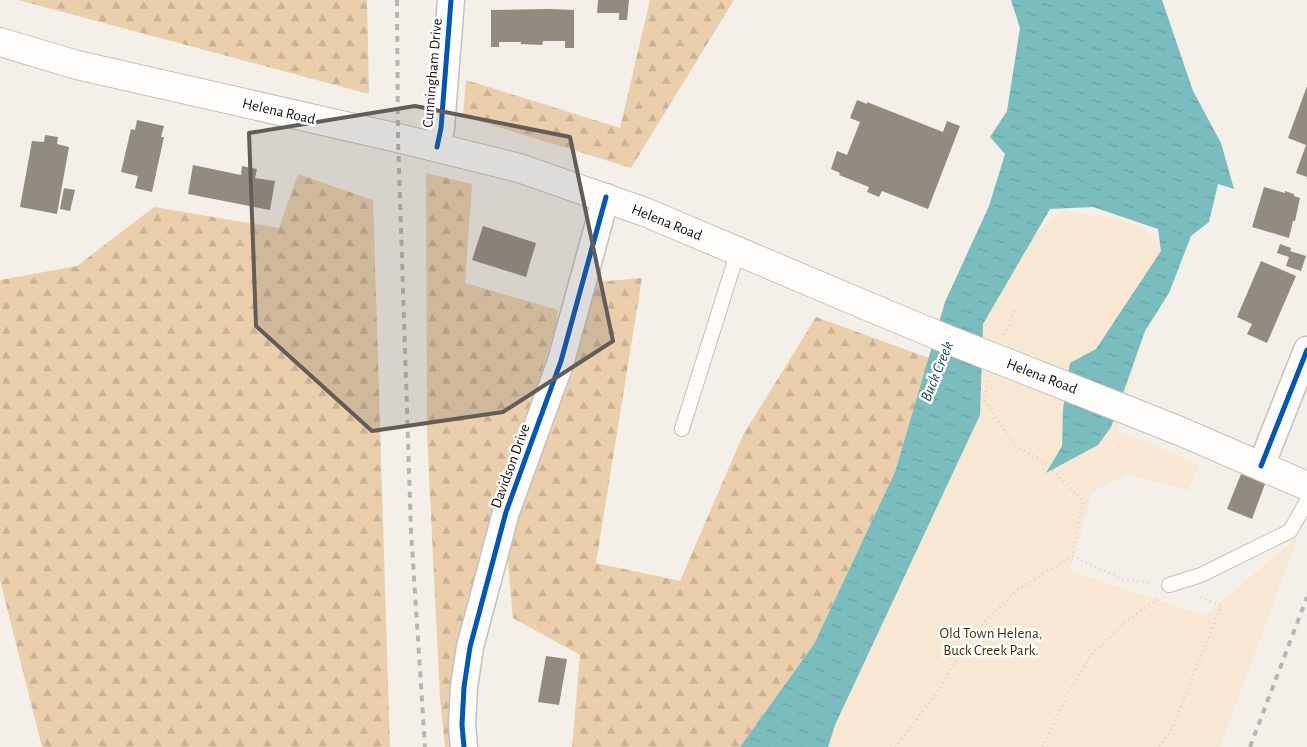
<svg xmlns="http://www.w3.org/2000/svg" width="1307" height="747" font-family="'Alegreya Sans',sans-serif">
<style>
.green{fill:#f7e7d3}
.forest{fill:url(#forest-firs)}
.water{fill:url(#water-ripples)}
.building{fill:#948b80}
.lines{fill:none;stroke-linecap:round;stroke-linejoin:round}
.service-casing{stroke:#c5c0bb;stroke-width:16}
.minor-casing{stroke:#c5c0bb;stroke-width:29}
.secondary-casing{stroke:#c5c0bb;stroke-width:30}
.path{stroke:#d6d4d2;stroke-width:3;stroke-dasharray:1 4;stroke-linecap:butt}
.service{stroke:#fefdfc;stroke-width:14}
.minor{stroke:#fefdfc;stroke-width:26}
.secondary{stroke:#fefdfc;stroke-width:28}
.rail{stroke:#b7b5b3;stroke-width:4;stroke-dasharray:6 6;stroke-linecap:butt}
.secondary-bridge-casing{stroke:#c5c0bb;stroke-width:30;stroke-linecap:butt}
.secondary-bridge{stroke:#fefdfc;stroke-width:28}
.cycleway-casing{stroke:#fff;stroke-width:8}
.cycleway{stroke:#0057b8;stroke-width:5}
.marked{fill:#625d59;fill-opacity:0.2;stroke:#625d59;stroke-width:4;stroke-linejoin:round}
.labels{text-anchor:middle;stroke-width:5;stroke-linejoin:round;paint-order:stroke}
.street-label{font-size:15px;fill:#130f0b;stroke:#fff}
.park-label{font-size:15px;fill:#4d2f00;stroke:#fff}
.water-label{font-size:16px;font-style:italic;fill:#204d4f;stroke:#fff}
</style>
<defs>
<pattern id="forest-firs" width="22" height="20" patternUnits="userSpaceOnUse" patternTransform="scale(1.25)"><rect width="22" height="20" fill="#ebcfac"/><path d="M5 1l3.5 6h-7zM16 11l3.5 6h-7z" fill="#c9b193"/></pattern>
<pattern id="water-ripples" width="26" height="14" patternUnits="userSpaceOnUse" patternTransform="scale(1.25)"><rect width="26" height="14" fill="#79bdbe"/><path d="M2 4q2-2 4 0t4 0M15 11q2-2 4 0t4 0" fill="none" stroke="#68a1a2"/></pattern>
</defs>
<rect width="100%" height="100%" fill="#f5efe9"/>
<path class="green" d="M1062,211l53,8 24,6 27,23 -49,183 83,34 -12,25 -62,-16 -34,19 -22,78 135,45 93,-79 -78,210h-392l7,-22 145,-310 3,-91 50,-88z"/>
<path class="forest" d="M18,0h349l2,94z
M650,0h84l-103,168 -168,-52 3,-36 154,48z
M426,173l46,11 -7,99 93,27 -2,15 -68,220 -28,202h-15l-5,-49 -13,-264z
M298,174l75,26 17,547h-348l-42,-167v-300l77,-14 77,-59 125,21z
M642,278l-46,285 84,18 63,-146 73,-118 113,41 -34,114 -81,172 -74,103h-168l8,-92 -67,-37 -6,-66 65,-213 24,-57z"/>
<path class="water" d="M1011,0h151l31,91 28,52 13,46 -16,-5 -9,38 -18,14 -22,57 -24,38 -34,96 -13,18 -52,28 16,-27 1,-37 7,-46 26,-14 65,-98 -3,-22 -65,-22 -43,2 -67,115 -3,91 -145,310 -7,22h-88l74,-103 81,-172 50,-170 44,-96 16,-52 -15,-17 17,-26 13,-83z"/>
<path class="building" d="M598,0h31l-2,20h-8v-7h-22z
M549,9l25,1v38h-9v-7h-22l-1,4 -21,-1v-2h-22v5h-8v-37z
M1307,86v91l-11,-4 10,-28 -18,-7z
M857,100l10,4v-2l76,30 4,-11 13,5 -32,83 -46,-18 -3,6 -12,-5 2,-5 -30,-12 1,-2 -9,-4 6,-18 10,4 13,-33 -10,-4z
M137,120l27,6 -3,11h3l-12,55 -17,-4 3,-12 -17,-4 10,-43 4,1z
M45,135l13,2 -1,7 12,3 -12,67 -37,-7 12,-66 12,1z
M193,165l48,10 1,-9 15,3 -2,9 20,3 -5,29 -82,-16z
M1264,187l21,6v-2l9,3v2l6,2 -5,23h-2l-4,17 -37,-11z
M64,188l11,2 -5,21 -10,-2z
M483,226l53,17 -10,34 -54,-17z
M1280,244l11,4 -1,3 16,5 -5,15 -15,-5 3,-9 -12,-4z
M1261,261l35,15 -29,67 -20,-9 5,-10 -15,-7z
M1241,474l24,10 -13,35 -25,-10z
M546,656l21,3 -8,46 -21,-3z"/>
<g class="lines">
<g class="service-casing">
<path id="service" d="M682,429l56,-178
M1169,585l32,-10 89,-44 17,-30"/>
</g>
<g class="minor-casing">
<path id="minor" d="M437,147l4,-19 10,-128
M1261,466l46,-116
M464,747l-2,-22 2,-38 6,-40 36,-135 55,-151 45,-164"/>
</g>
<g class="secondary-casing">
<path id="secondary" d="M0,42l77,23 321,73 121,30 126,44 227,96
M1142,416l40,16 125,54"/>
</g>
<path class="path" d="M1004,335l11,-25
M988,381l-4,19 32,47 27,14 40,40 -11,55
M895,747l40,-51 19,-33 25,-36 38,-37 55,-34 51,23 28,4
M1043,747l22,-48 26,-44 37,-35 30,-21
M1160,747l13,-20 48,-121 -24,-10"/>
<use href="#service" class="service"/>
<use href="#minor" class="minor"/>
<use href="#secondary" class="secondary"/>
<path class="rail" d="M397,0l1,138 13,393 14,216
M1250,747l57,-150"/>
<g class="secondary-bridge-casing">
<path id="secondary-bridge" d="M872,308l72,30 198,78"/>
</g>
<use href="#secondary-bridge" class="secondary-bridge"/>
<g class="cycleway-casing">
<path id="cycleway" d="M437,147l4,-19 10,-128
M1261,466l46,-116
M464,747l-2,-22 2,-38 6,-40 36,-135 55,-151 45,-164"/>
</g>
<use href="#cycleway" class="cycleway"/>
</g>
<path class="marked" d="M415,106l155,31 43,204 -110,71 -131,19 -116,-105 -7,-193z"/>
<g class="labels">
<g class="street-label">
<text transform="translate(432 73) rotate(-85)" y="5">Cunningham Drive</text>
<text transform="translate(279 111) rotate(13)" y="5">Helena Road</text>
<text transform="translate(667 222) rotate(22)" y="5">Helena Road</text>
<text transform="translate(1042 376) rotate(21)" y="5">Helena Road</text>
<text transform="translate(510 466) rotate(-70)" y="5">Davidson Drive</text>
</g>
<g class="park-label">
<text x="991" y="638">Old Town Helena,<tspan x="991" dy="17">Buck Creek Park.</tspan></text>
</g>
<g class="water-label">
<text transform="translate(936 371) rotate(-68)" y="6">Buck Creek</text>
</g>
</g>
</svg>
